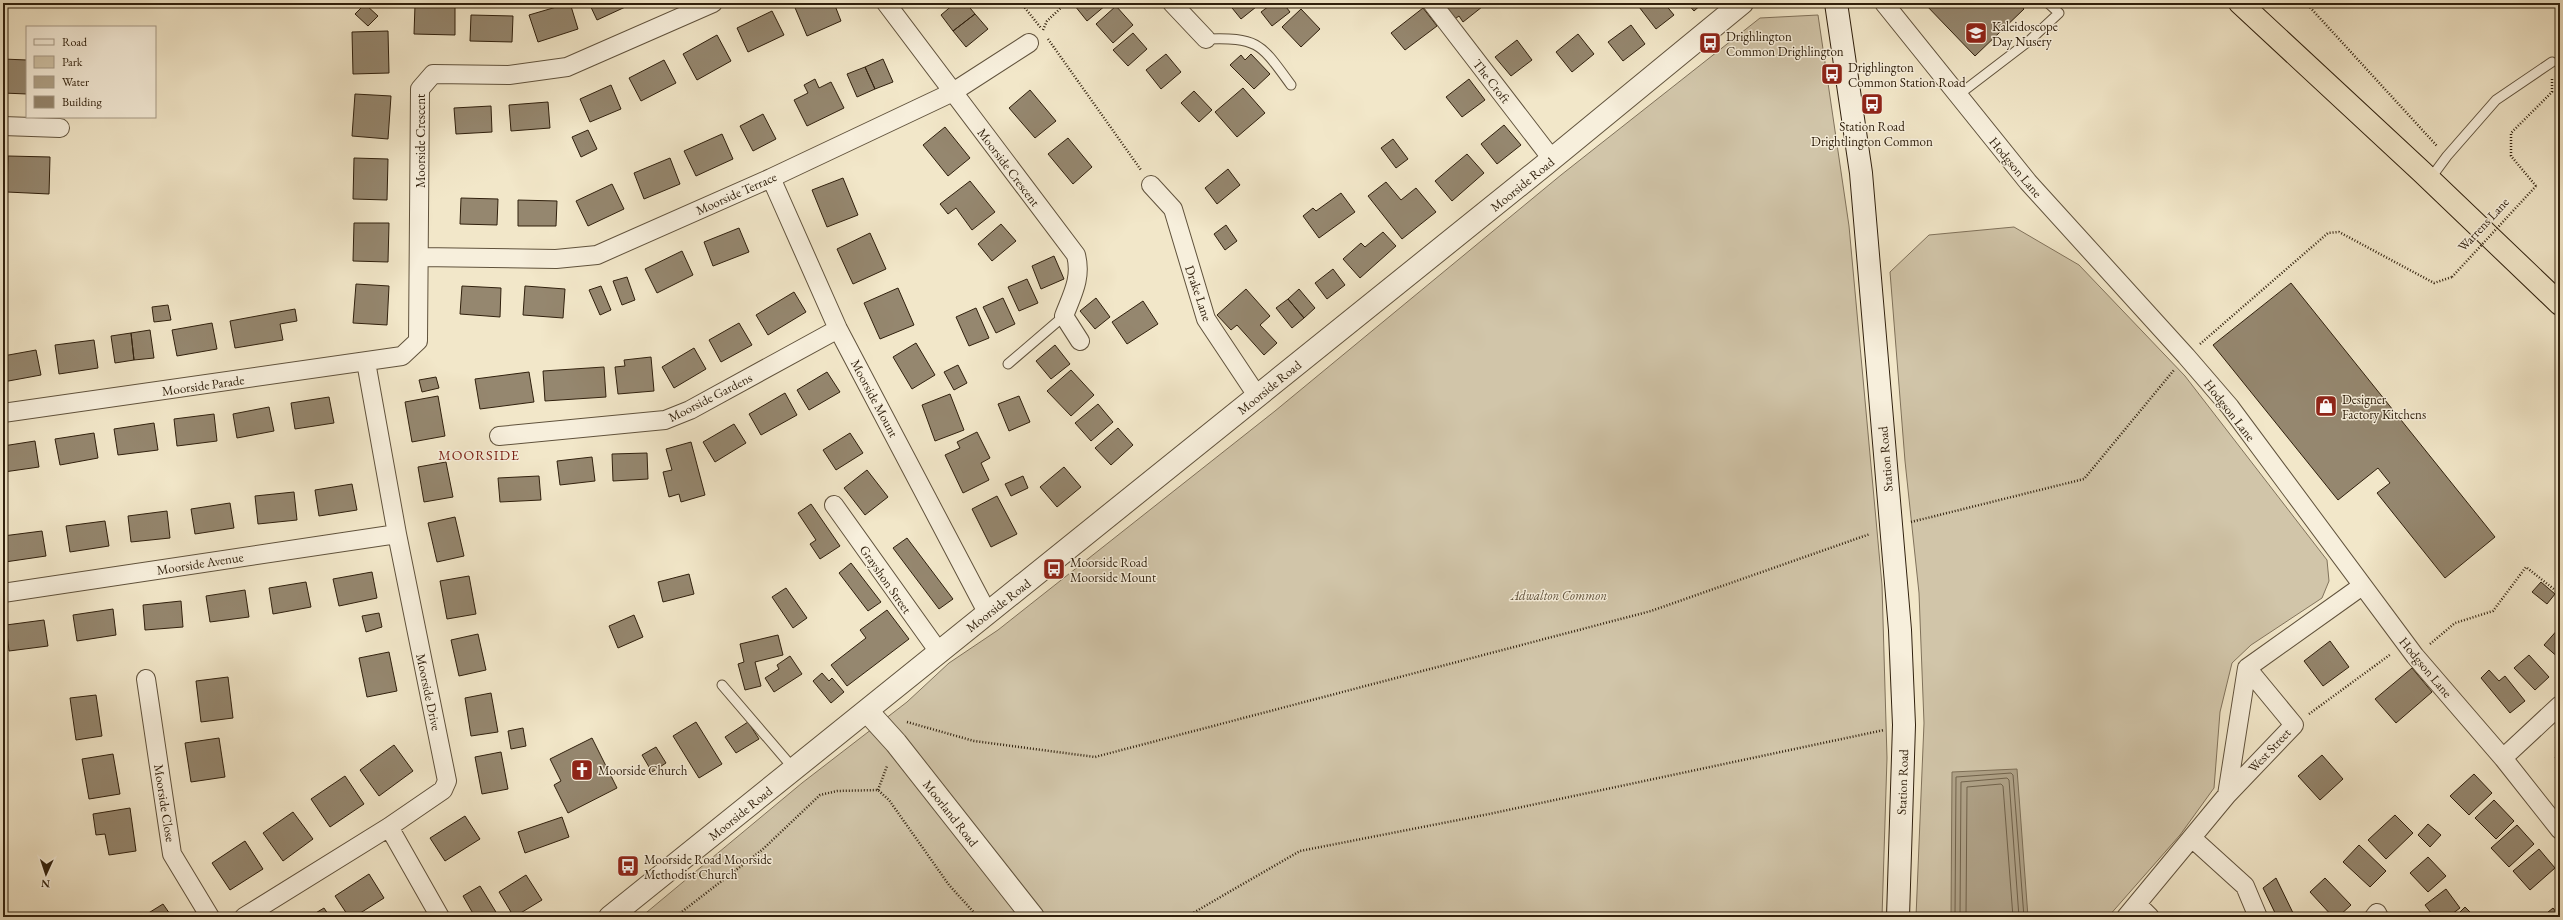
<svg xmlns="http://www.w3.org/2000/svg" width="2563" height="920" font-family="'EB Garamond',serif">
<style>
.green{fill:#d1c5a9;stroke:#80725b}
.water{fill:#b0a389;stroke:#7d6f57}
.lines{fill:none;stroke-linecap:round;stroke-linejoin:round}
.shore{stroke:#70624b;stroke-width:1}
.building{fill:#95876f;stroke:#30200d}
.service-casing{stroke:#60523c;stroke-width:11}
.minor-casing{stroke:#60523c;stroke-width:20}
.tertiary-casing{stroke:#60523c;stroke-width:24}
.secondary-casing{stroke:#30200d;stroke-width:24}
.trunk-casing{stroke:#30200d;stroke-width:24}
.path{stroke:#30200d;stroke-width:2.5;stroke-dasharray:1 2;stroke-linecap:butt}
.service{stroke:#f7efdc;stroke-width:9}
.minor{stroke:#f7efdc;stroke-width:18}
.tertiary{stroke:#f7efdc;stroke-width:22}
.secondary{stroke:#f7efdc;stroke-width:22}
.trunk{stroke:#f2e7c9;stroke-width:22}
.path-bridge{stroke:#30200d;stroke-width:2.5;stroke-dasharray:1 2;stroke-linecap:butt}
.labels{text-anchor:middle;stroke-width:3;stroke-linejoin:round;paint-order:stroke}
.poi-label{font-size:13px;fill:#30200d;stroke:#f7efdc;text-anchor:start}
.street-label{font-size:13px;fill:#30200d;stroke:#f7efdc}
.park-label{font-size:13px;font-style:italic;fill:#60523c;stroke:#f7efdc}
.neighbourhood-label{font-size:14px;letter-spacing:1px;fill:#7a1f14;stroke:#f7efdc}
</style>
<rect width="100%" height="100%" fill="#f2e7c9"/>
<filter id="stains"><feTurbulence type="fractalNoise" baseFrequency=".005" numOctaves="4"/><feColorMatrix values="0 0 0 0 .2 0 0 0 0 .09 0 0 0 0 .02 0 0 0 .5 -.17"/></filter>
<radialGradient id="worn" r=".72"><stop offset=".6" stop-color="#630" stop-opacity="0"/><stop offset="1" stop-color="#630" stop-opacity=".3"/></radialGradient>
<path class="green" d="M1818,15l31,211 33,359 5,173 -5,159h-1241l161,-134 105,-81 42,-39 49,-33 277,-219 286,-236 199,-157z
M2014,227l65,38 106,111 142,184 2,21 -7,17 -71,47 -19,18 -12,49 -6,76 -34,47 -72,82h-192l8,-194 -5,-130 -14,-132 -15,-189 39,-37z"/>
<path class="water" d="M2017,769l11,148h-77l1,-145z"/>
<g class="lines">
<path class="shore" d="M1955,917l1,-140 55,-4 2,2 11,142
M1960,917l1,-135 46,-4 2,2 10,137
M1966,917l1,-130 34,-3 2,2 10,131"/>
</g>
<path class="building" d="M570,3l8,26 -40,13 -9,-27z
M589,3h45l-37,17z
M793,3h41l7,18 -34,15z
M955,3h11l9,11 -22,17 -12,-16z
M1078,3h26l2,2 -19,16 -12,-15z
M1228,3h33l-20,16z
M1273,3h10l7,9 -18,14 -11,-14z
M1445,3h42l-24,19 -4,-6 -7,5 -12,-14z
M1636,3h28l10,12 -18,14z
M1687,3h16l-9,8z
M1924,3h95l5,6 -49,47z
M365,4l13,12 -10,10 -13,-12z
M415,5l40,1v29l-41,-1z
M1116,6l17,19 -20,18 -17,-19z
M1423,8l14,18 -32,24 -14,-17z
M1301,9l19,20 -19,18 -19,-20z
M772,11l12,24 -36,17 -11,-24z
M975,14l13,15 -22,18 -13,-16z
M471,15l42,1 -1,26 -42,-1z
M1631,25l14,19 -22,17 -15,-19z
M388,31l1,42 -36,1 -1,-42z
M1133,33l14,16 -19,17 -15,-16z
M1578,34l16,20 -22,18 -16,-20z
M717,35l14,26 -34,19 -14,-26z
M1517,40l15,20 -21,16 -16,-19z
M1166,54l15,18 -20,17 -15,-19z
M1251,54l19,20 -16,15 -24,-24 11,-10 4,5z
M3,59l24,1v34l-24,-1z
M883,59l10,23 -18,7 -10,-22z
M664,60l12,23 -35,18 -12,-23z
M865,67l10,22 -18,8 -10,-23z
M815,79l4,9 12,-6 13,26 -37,18 -13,-26 14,-7 -4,-8z
M1469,79l16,21 -23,17 -16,-20z
M611,85l10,24 -31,13 -10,-23z
M1243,88l22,25 -28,24 -22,-25z
M1030,90l26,31 -21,17 -26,-30z
M1194,91l18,19 -13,12 -18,-19z
M355,94l36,2 -3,43 -36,-3z
M548,102l2,26 -39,3 -2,-26z
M491,106l1,26 -36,2 -2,-26z
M763,114l13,25 -23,12 -13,-25z
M1504,125l17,20 -24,19 -16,-20z
M945,127l25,31 -22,18 -25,-31z
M588,130l9,19 -16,8 -9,-20z
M722,134l11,25 -37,17 -12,-25z
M1068,138l24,29 -19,17 -25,-30z
M1393,139l15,20 -12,9 -15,-20z
M1467,154l17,19 -32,28 -17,-20z
M8,156l42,1 -1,37 -42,-2z
M354,158l34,1 -1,41 -34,-1z
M670,158l10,26 -36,15 -10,-26z
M1228,169l12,16 -23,19 -12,-16z
M843,178l15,37 -31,12 -15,-37z
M970,181l25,31 -23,18 -16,-22 -8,6 -8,-10z
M1386,182l15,18 15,-12 20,24 -34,27 -34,-43z
M612,184l12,25 -36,17 -12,-25z
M1341,193l14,19 -36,26 -16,-22 10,-8 3,3z
M461,198l37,1 -1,26 -37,-1z
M518,200l39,1 -1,25h-38z
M354,223h35l-1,39 -35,-1z
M1001,224l15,17 -24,20 -14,-17z
M1226,225l11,16 -12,9 -11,-16z
M739,228l10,24 -36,14 -9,-24z
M1383,232l13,14 -36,32 -17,-19 18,-16 4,4z
M870,233l16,36 -33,15 -16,-35z
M682,251l11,24 -36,18 -12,-24z
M1054,256l10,23 -23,10 -9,-23z
M1333,269l12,16 -18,14 -12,-16z
M627,277l8,23 -13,5 -9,-24z
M1027,279l11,24 -19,8 -11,-24z
M2291,283l204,254 -50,41 -68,-85 13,-10 -12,-15 -40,32 -125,-155z
M356,284l33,2 -2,39 -34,-2z
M462,286l39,2 -1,29 -40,-3z
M525,286l40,3 -2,29 -40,-3z
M601,286l10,24 -11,5 -11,-25z
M898,288l16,37 -34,14 -16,-36z
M1246,289l24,27 -10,9 17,18 -13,12 -27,-30 -6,5 -14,-15z
M1299,289l16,19 -11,10 -16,-19z
M794,292l12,20 -38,23 -12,-20z
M1003,298l12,26 -19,9 -13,-26z
M1096,298l14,19 -15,12 -15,-18z
M1288,299l16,19 -12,10 -16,-20z
M1143,301l15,23 -31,20 -15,-22z
M168,305l3,15 -17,2 -2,-15z
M976,308l13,30 -20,8 -13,-29z
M295,309l2,12 -17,3 3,16 -48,8 -5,-27z
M212,323l5,26 -40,7 -5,-26z
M739,323l13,22 -31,17 -12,-22z
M150,330l4,28 -20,2 -3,-27z
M131,333l3,27 -19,3 -4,-27z
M94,340l4,28 -39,6 -4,-29z
M916,343l19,32 -23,14 -19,-32z
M1055,345l15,19 -19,15 -15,-18z
M694,348l12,21 -32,19 -12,-21z
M36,350l5,25 -38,7v-26z
M651,357l3,34 -36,3 -3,-27 10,-1 -1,-6z
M958,365l9,18 -13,7 -10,-18z
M604,367l2,30 -61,4 -2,-30z
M1071,370l23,25 -23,21 -24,-25z
M529,372l5,30 -54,7 -5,-30z
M827,372l13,20 -31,18 -12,-20z
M436,377l3,11 -17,4 -3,-12z
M785,393l12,22 -36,20 -12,-21z
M950,394l14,36 -29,11 -13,-36z
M438,396l7,40 -33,6 -7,-40z
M1019,396l11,26 -21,9 -11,-27z
M329,397l5,26 -39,6 -4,-26z
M1098,404l15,18 -22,19 -16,-18z
M269,407l5,24 -37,7 -4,-24z
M214,414l3,27 -40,5 -3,-27z
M154,423l4,27 -40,5 -4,-26z
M734,424l12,19 -31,19 -12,-20z
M1118,428l15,17 -22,20 -16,-17z
M977,432l13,26 -9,5 8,17 -26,13 -18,-38 15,-7 -3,-6z
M94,433l4,25 -38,7 -5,-26z
M850,433l13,20 -27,17 -13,-20z
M35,441l4,26 -35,5 -1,-26z
M691,442l14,53 -24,7 -2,-8 -10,3 -6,-25 9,-2 -6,-21z
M647,453l1,26 -35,2 -1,-27z
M592,457l3,24 -35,4 -3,-24z
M446,462l7,35 -29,5 -6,-35z
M1064,467l17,20 -24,20 -17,-20z
M867,470l21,27 -23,18 -21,-27z
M539,476l2,24 -41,2 -2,-24z
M1023,476l5,12 -17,8 -6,-12z
M352,484l5,26 -38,6 -4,-26z
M294,492l3,28 -39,4 -3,-28z
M997,496l20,38 -26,13 -19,-38z
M230,503l4,25 -39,6 -4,-25z
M811,504l29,42 -20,13 -10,-15 6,-4 -18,-27z
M167,511l3,27 -39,4 -3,-26z
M455,517l9,39 -27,6 -9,-39z
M105,521l4,25 -39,6 -4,-26z
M42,531l4,25 -41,6 -2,-26z
M907,538l46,61 -14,10 -46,-61z
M851,563l30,39 -13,9 -29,-38z
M372,572l5,26 -38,8 -6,-27z
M689,574l5,20 -31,8 -5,-20z
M469,576l7,38 -29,5 -7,-38z
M306,582l5,25 -38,7 -4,-26z
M2541,582l14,12 -8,10 -15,-12z
M786,588l21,30 -14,10 -21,-31z
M245,590l4,27 -39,5 -4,-26z
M181,601l2,26 -38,3 -2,-25z
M113,609l3,26 -39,6 -4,-26z
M887,610l22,29 -62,47 -16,-21 35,-27 -6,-8z
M379,613l3,14 -16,5 -4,-16z
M634,615l9,22 -25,11 -9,-22z
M44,620l4,26 -39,5 -3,-26z
M2560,627v32l-16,-14z
M478,634l8,36 -27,6 -8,-36z
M778,635l5,20 -28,7 6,24 -16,4 -7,-26 6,-2 -4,-18z
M2330,641l19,26 -26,19 -19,-25z
M389,652l8,39 -30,6 -8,-39z
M2529,655l20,22 -14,13 -21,-22z
M790,656l12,18 -28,18 -9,-14 14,-9 -2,-4z
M2412,668l20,24 -36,31 -21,-24z
M2489,670l10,11 6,-5 20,25 -15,12 -29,-35z
M822,673l7,8 3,-3 12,14 -13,11 -18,-22z
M228,677l5,41 -32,4 -5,-41z
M491,693l7,39 -27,4 -6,-38z
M96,695l6,41 -26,4 -6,-42z
M696,722l26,42 -23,14 -26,-42z
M748,722l11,17 -23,14 -11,-16z
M523,728l3,18 -15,3 -3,-18z
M219,738l6,39 -34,5 -6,-39z
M592,738l25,50 -49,25 -14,-28 7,-4 -11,-22z
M394,745l19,26 -34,25 -19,-26z
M656,747l10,16 -14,9 -10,-17z
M501,752l7,37 -26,5 -7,-37z
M2560,753v12l-5,-8z
M113,754l7,40 -31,5 -7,-40z
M2322,755l21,24 -23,21 -22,-24z
M2474,774l18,19 -23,22 -19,-19z
M345,776l19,28 -34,23 -19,-28z
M2494,800l20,21 -18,18 -21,-21z
M130,808l6,43 -27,4 -4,-21 -9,1 -3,-21z
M293,812l20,27 -30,22 -20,-28z
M2395,815l18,18 -27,26 -18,-19z
M465,816l15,23 -35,22 -15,-23z
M562,817l7,20 -44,16 -7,-21z
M2428,824l13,11 -11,12 -12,-12z
M2517,825l17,19 -25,23 -18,-19z
M245,841l18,28 -33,21 -18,-27z
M2359,845l27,26 -16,16 -27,-25z
M2539,849l16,19 -25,22 -17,-19z
M2428,857l18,19 -18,16 -18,-19z
M369,874l15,24 -30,19h-5l-14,-21z
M526,875l16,25 -28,17 -15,-25z
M2276,878l19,39h-18l-14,-29z
M2325,878l26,27 -13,12h-5l-23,-25z
M480,886l19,31h-24l-12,-21z
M2446,889l14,19 -12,9h-14l-9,-12z
M163,904l9,13h-30z
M2465,907l10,10h-20z
M324,908l6,9h-21z
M2553,908l7,9h-18z"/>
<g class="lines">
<g class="service-casing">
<path id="service" d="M1206,39c53,-2 55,5 85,46
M1957,96l72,-55 30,-28 -11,-10
M2430,179l17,-23 49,-56 56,-38
M1008,364l56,-48
M722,685l72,84"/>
</g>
<g class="minor-casing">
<path id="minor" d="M886,3l190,252c6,23 -4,40 -12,61l16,25
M1172,3l34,36
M1432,3l120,156
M1884,3l144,179 158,174 44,51 185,249 88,102 57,72
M3,126l57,2
M771,178l67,151 150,285
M1151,185l22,24 33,110 52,78
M420,257l136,2 41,-4 174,-77 182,-86 76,-49
M3,413l399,-57 16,-15 2,-252 13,-15 76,1 58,-8 146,-64
M499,436l166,-16 25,-10 148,-81
M834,505l105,147
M3,593l394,-59
M146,679l26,175 38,63
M2503,758l57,-53
M2227,795l67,-70 -47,-57
M389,827l51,90
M2192,838l53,48 13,31
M2137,904l13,13
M244,917l145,-90 54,-37 4,-9 -50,-247 -31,-172
M2126,917l101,-122 20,-127 115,-82
M2374,917l3,-4 2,4"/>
</g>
<g class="tertiary-casing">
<path id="tertiary" d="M867,711l29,32 137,174
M610,917l942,-758 190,-156"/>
</g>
<g class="secondary-casing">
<path id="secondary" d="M1836,3l25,170 39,457 4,95 -6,192"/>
</g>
<g class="trunk-casing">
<path id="trunk" d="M2240,3l182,169 138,132"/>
</g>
<path class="path" d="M1021,3l20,25
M2306,3l131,143
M1043,30l4,-9 19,-18
M1048,39l93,131
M2536,186l-25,-30v-23l41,-41v-13
M2200,344l128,-111 11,-1 95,51 18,-6
M1911,522l173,-43 90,-109
M2430,644l25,-21 38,-12 33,-44 34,27
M2309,714l82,-60
M907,722l67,19 121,16 556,-146 219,-77
M878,790l9,-24
M675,917l87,-67 58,-55 17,-4 41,-1 11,10 60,85 29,32
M1186,917l114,-66 189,-37 395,-84"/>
<use href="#service" class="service"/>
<use href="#minor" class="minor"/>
<use href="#tertiary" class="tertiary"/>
<use href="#secondary" class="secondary"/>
<use href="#trunk" class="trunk"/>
<path class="path-bridge" d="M2452,277l84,-91"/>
</g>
<defs>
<g id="school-square" transform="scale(1.15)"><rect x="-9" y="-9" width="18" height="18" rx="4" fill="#8f2418" stroke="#f7efdc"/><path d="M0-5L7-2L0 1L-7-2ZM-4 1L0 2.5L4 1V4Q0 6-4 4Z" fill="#fff"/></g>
<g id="bus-square" transform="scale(1.15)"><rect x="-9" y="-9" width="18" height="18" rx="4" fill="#8f2418" stroke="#f7efdc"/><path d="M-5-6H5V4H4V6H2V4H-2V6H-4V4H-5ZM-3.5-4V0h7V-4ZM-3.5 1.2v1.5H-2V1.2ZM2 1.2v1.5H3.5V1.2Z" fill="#fff"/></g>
<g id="shop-square" transform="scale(1.15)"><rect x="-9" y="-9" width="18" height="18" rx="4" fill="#8f2418" stroke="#f7efdc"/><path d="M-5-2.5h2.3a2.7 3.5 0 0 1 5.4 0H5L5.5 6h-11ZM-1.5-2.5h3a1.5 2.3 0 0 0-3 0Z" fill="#fff"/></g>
<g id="church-square" transform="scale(1.15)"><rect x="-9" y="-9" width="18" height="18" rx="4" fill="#8f2418" stroke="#f7efdc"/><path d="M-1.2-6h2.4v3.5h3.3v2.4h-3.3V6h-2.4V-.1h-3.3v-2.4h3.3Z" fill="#fff"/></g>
</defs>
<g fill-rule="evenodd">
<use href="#school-square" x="1976" y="33"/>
<use href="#bus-square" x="1710" y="43"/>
<use href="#bus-square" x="1832" y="74"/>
<use href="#bus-square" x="1872" y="104"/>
<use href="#shop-square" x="2326" y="406"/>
<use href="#bus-square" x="1054" y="569"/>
<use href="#church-square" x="582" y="770"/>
<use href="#bus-square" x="628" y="866"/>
</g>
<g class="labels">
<g class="poi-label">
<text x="1992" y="31">Kaleidoscope<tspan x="1992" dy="15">Day Nusery</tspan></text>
<text x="1726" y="41">Drighlington<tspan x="1726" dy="15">Common Drighlington</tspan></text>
<text x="1848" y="72">Drighlington<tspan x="1848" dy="15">Common Station Road</tspan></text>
<text x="1872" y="131" text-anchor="middle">Station Road<tspan x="1872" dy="15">Drightlington Common</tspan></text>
<text x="2342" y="404">Designer<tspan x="2342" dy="15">Factory Kitchens</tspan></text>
<text x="1070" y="567">Moorside Road<tspan x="1070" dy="15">Moorside Mount</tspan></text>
<text x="598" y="775">Moorside Church</text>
<text x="644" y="864">Moorside Road Moorside<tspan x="644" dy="15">Methodist Church</tspan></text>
</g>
<g class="street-label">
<text transform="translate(1492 81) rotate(52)" y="5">The Croft</text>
<text transform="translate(420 141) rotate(-90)" y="5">Moorside Crescent</text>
<text transform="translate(1009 167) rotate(53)" y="5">Moorside Crescent</text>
<text transform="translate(2016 167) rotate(50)" y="5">Hodgson Lane</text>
<text transform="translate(1522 184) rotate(-39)" y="5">Moorside Road</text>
<text transform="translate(736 193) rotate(-24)" y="5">Moorside Terrace</text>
<text transform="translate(2483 224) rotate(-47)" y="5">Warrens Lane</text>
<text transform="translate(1199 293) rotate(71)" y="5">Drake Lane</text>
<text transform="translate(203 385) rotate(-8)" y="5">Moorside Parade</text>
<text transform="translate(1269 387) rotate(-39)" y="5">Moorside Road</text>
<text transform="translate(710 397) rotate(-27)" y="5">Moorside Gardens</text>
<text transform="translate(875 398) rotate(62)" y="5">Moorside Mount</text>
<text transform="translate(2230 410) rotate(52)" y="5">Hodgson Lane</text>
<text transform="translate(1885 459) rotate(-95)" y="5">Station Road</text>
<text transform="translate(200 563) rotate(-9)" y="5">Moorside Avenue</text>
<text transform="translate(886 579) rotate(55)" y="5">Grayshon Street</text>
<text transform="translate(998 605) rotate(-38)" y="5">Moorside Road</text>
<text transform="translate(2426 667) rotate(50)" y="5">Hodgson Lane</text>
<text transform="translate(429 692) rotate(78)" y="5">Moorside Drive</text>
<text transform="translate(2269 750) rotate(-47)" y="5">West Street</text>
<text transform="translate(1902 782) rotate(-88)" y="5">Station Road</text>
<text transform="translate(165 803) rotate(81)" y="5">Moorside Close</text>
<text transform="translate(740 813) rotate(-39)" y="5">Moorside Road</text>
<text transform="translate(951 813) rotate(52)" y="5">Moorland Road</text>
</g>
<g class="park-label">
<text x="1559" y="600">Adwalton Common</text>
</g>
<g class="neighbourhood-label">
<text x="479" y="460">MOORSIDE</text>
</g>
</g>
<rect width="2563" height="920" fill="none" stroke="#f2e7c9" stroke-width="16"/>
<rect x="4" y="4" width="2555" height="912" fill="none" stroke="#30200d" stroke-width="2"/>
<rect x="8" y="8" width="2547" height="904" fill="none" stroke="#30200d"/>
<rect x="26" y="26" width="130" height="92" fill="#f7efdc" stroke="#a79c89"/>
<rect x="34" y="39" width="20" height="6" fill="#f7efdc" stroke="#a79c89"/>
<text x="62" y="46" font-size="12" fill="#30200d">Road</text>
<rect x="34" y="56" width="20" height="12" fill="#d1c5a9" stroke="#a79c89"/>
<text x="62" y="66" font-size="12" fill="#30200d">Park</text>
<rect x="34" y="76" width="20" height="12" fill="#b0a389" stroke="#a79c89"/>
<text x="62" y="86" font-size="12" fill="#30200d">Water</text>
<rect x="34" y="96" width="20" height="12" fill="#95876f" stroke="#a79c89"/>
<text x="62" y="106" font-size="12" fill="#30200d">Building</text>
<g transform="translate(46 874) rotate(183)" stroke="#f7efdc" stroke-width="3" paint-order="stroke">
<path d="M0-3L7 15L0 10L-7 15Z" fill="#30200d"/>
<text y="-6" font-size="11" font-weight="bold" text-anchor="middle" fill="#30200d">N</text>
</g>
<rect width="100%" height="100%" filter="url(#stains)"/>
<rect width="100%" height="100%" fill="url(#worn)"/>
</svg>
